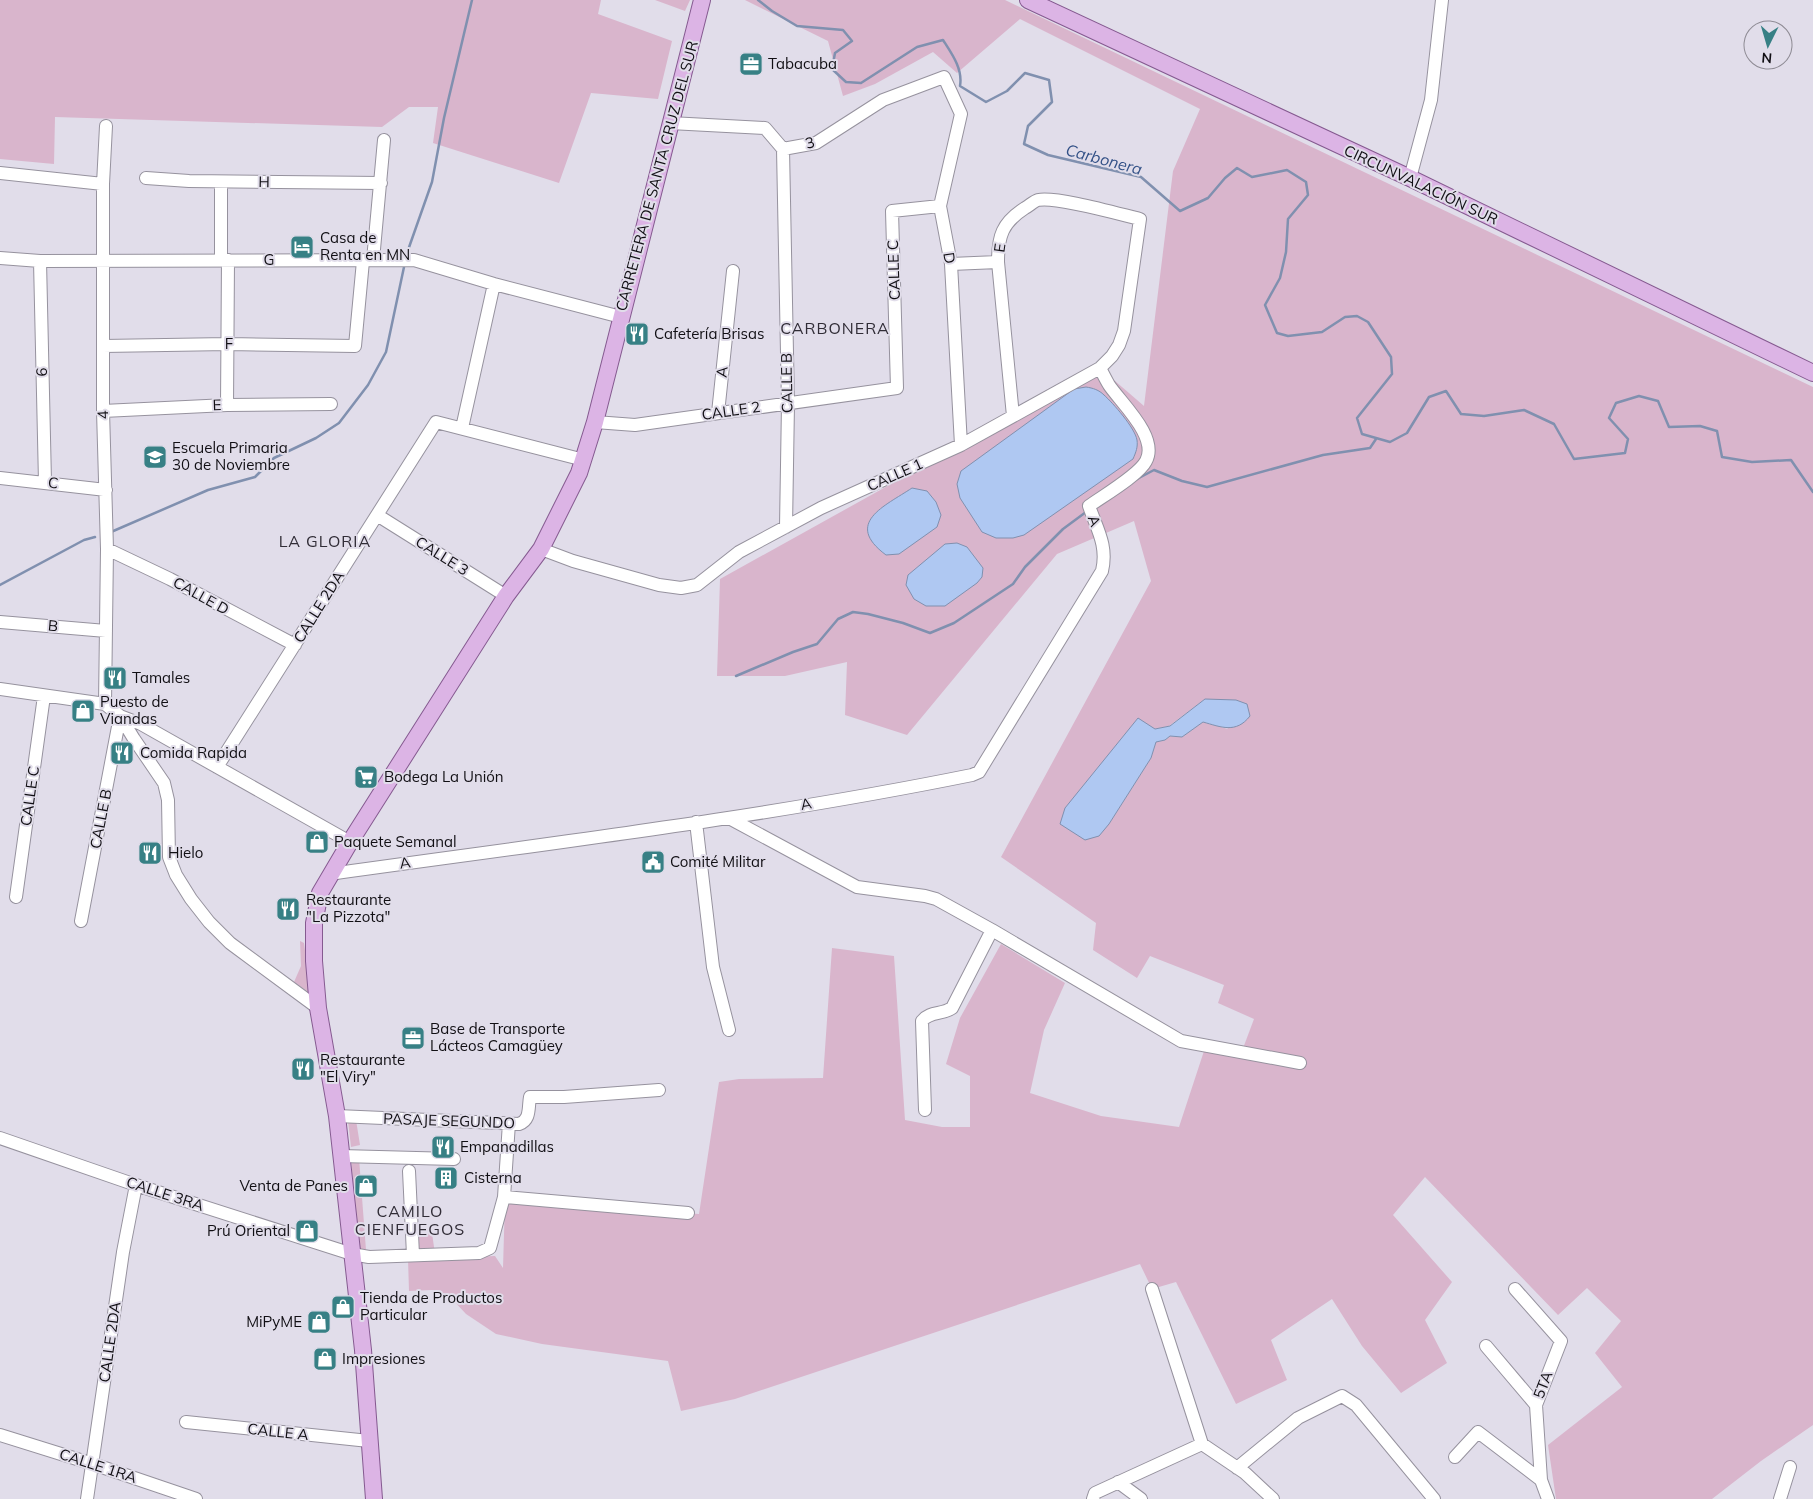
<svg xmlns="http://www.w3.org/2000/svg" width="1813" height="1499" font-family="Mulish,sans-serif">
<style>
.green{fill:#d9b5cc;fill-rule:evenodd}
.water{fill:#afc8f2;stroke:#8090af}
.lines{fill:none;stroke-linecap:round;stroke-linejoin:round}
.stream{stroke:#8090af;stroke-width:2.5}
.minor-casing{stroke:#96929e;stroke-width:14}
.major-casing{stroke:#855a90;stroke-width:18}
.minor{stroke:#fff;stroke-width:12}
.major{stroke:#dcb4e5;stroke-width:16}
.labels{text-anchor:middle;stroke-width:4;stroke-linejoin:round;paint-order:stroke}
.poi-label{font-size:15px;fill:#110f14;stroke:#e1ddea;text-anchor:start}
.street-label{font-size:15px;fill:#110f14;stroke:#e1ddea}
.water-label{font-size:16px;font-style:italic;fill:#325086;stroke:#e1ddea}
.neighbourhood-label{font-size:16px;letter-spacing:1px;fill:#312d37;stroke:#e1ddea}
</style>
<rect width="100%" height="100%" fill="#e1ddea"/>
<path class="green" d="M0,0h601l-3,14 74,27 -14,58 -67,-6 -32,90 -126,-40 5,-36h-29l-27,20 -327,-10 -1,47 -54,-5z
M655,0h35l-5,11z
M745,0h260l808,387v1038l-52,36 -49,38h-156l-8,-54 74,-58 -27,-34 26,-32 -34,-33 -29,27 -133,-138 -32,38 59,67 -27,38 22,43 -46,30 -39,-47 -30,-47 -61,41 16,40 -51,24 -60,-122 -24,7 -12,-25 -405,135 -54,12 -13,-50 -126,-17 -46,-10 -30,-20 -14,-15 -20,-9 -23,1 -1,-32 87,-3 8,12 2,-68 194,14 20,-132 20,-3 84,-1 9,-130 62,8 11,164 37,7h28v-51l-24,-12 14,-46 41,-74 64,39 -21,47 -14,63 71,23 78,11 25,-76h38l12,-32 -36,-16 6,-18 -74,-29 -13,22 -44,-28 3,-27 -95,-66 150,-276 -17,-60 -77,33 -150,181 -62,-20 2,-53 -62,14h-68l3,-97 380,-211 44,38 29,-235 27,-62 -180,-90 -63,54 -24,-21 -58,32 -32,12 -15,-55zM1205,699l23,30 -25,-7 -21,15 -12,-1 -5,4 -9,2 -5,16 -42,66 46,-95 14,-3z
M300,941l4,2 7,51 -17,-12 7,-16z
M356,1120l4,25 -9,2 -3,-26z
M351,1157l8,1 7,92 -8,1z
M412,1233h20l3,21 -22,1z"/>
<path class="water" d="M1086,387c7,1 13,3 18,8 9,8 31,33 33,45 1,7 -1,12 -4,19l-109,76 -11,3h-17l-14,-6 -22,-34 -3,-14 4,-13 113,-82z
M912,488l15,3 9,11 5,13 -4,12 -38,27 -13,1c-43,-32 -1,-49 26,-67z
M957,543l10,4 16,21 -1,9 -5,6 -32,23h-19l-12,-7 -8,-14 2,-10 37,-31z
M1205,699l31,1 11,4 3,12c-14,18 -29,11 -47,6l-21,15 -12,-1 -5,4 -9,2 -5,16 -42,66 -10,12 -14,4 -25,-16 5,-16 73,-90 17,11 15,-3z"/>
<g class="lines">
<path class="stream" d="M758,0l14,11 25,15 46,4 9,11 -17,12 -3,16 14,13 15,1 56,-36 26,-7c9,14 20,29 17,46l26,16 21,-11 18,-18 24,7 3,22 -24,24 -4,18 24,11 93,22 39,34 28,-13 17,-20 12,-10 15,9 35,-7 19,12 2,13 -20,24 -2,33 -6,26 -15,27 12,28 11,3 34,-4 23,-15 12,-1 11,6 23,35 1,17 -35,44 5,16 28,8 17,-9 22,-36 17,-6 15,23 23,2 40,-6 30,14 20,35 51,-6 3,-14 -19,-21 7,-15 23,-7 19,5 11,26 31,-1 17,5 5,26 30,5 39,-2 22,32
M407,253l25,-71 12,-64 28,-118
M1137,479l17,-9 28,11 25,6 116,-32 47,-7 6,-9
M111,532l97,-42 47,-13 19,-19 42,-20 23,-15 29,-38 18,-33 18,-85
M0,585l84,-45 11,-3
M736,676l57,-24 24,-8 21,-25 15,-7 15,2 35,9 27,10 24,-10 59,-39 12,-17 38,-38 23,-17"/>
<g class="minor-casing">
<path id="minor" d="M670,123l95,5 18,21 33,-6 67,-43 61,-23 17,37 -21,92 11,58 10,181
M783,149l5,255 -2,123
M0,173l103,11
M146,178l43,3 192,2
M1410,178l21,-78 11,-100
M221,182v78
M0,258l40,3 374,-1 80,24 127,33
M373,260l11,-120
M40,261l5,221
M951,264l47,-2
M103,346l125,-2 127,2 8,-85
M227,405l1,-145
M103,411l124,-6 104,-1
M718,413l15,-142
M595,422l40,3 262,-37 -5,-177 48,-5
M462,428l32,-144
M0,478l106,12
M377,515l129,81
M107,549l63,30 125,66
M541,549l32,12 86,24 22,3 16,-3 42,-33 82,-44 140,-63 139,-77 12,-12 7,-11 5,-14 16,-112c-21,-5 -84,-23 -102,-19 -4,1 -9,6 -13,8 -23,15 -27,28 -27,54l15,154
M0,622l106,9
M0,689l105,15 15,12 14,23 30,44 4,17 1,57 7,18 15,24 18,23 21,21 88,65
M105,704l2,-155 -4,-138v-227l3,-58
M217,767l219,-345 148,38
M729,818l128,69 68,9 11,3 56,31 189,111 119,22
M696,822l17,145 16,63
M330,874c214,-30 430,-56 642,-99l7,-3 123,-201c6,-25 -5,-42 -13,-65 14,-10 50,-31 57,-45 13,-24 -25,-58 -37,-76 -3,-5 -6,-11 -9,-17
M16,897l28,-201
M81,921l39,-205 21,8 209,118
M925,1110l-3,-89c8,-10 20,-6 30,-13l40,-78
M337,1116l182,8c12,-4 9,-17 11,-27h34l95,-7
M0,1138l136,47 216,69 17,3 110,-4 11,-5 14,-51 5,-74
M341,1156l113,3
M409,1171l4,84
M504,1197l184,16
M1152,1289l50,155 43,29 28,26
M1515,1289l46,52 -25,64 5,75 7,19
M1486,1346l50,59
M186,1422l183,19
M0,1435l93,29 103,35
M1455,1457l23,-25 63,48
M1237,1468l61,-50 44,-22 14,9 78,94
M1118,1482l23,17
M87,1499l36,-247 13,-67
M1093,1499l2,-6 107,-49
M1780,1499l10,-32"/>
</g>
<g class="major-casing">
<path id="major" d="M1028,0l382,178 403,195
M374,1499l-11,-149 -26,-234 -19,-108 -4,-47v-38l6,-30 30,-51 156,-246 35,-47 38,-76 16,-51 107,-422"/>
</g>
<use href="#minor" class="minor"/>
<use href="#major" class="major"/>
</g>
<defs>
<g id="office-square" transform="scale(1.25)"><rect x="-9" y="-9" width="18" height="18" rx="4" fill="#378085" stroke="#e1ddea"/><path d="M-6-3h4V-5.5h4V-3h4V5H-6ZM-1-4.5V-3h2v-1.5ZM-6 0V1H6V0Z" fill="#fff"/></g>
<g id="hotel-square" transform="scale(1.25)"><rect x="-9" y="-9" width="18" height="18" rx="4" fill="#378085" stroke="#e1ddea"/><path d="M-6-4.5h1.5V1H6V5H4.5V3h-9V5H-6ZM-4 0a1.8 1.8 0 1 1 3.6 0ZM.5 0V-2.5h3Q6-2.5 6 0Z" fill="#fff"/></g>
<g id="restaurant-square" transform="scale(1.25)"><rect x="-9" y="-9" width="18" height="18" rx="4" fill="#378085" stroke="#e1ddea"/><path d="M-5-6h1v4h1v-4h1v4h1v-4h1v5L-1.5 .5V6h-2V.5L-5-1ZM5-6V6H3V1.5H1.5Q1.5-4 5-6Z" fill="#fff"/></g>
<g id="school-square" transform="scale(1.25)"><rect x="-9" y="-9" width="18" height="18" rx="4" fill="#378085" stroke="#e1ddea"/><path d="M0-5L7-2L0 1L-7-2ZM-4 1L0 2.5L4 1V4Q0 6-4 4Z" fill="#fff"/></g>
<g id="shop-square" transform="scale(1.25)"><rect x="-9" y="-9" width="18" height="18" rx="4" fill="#378085" stroke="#e1ddea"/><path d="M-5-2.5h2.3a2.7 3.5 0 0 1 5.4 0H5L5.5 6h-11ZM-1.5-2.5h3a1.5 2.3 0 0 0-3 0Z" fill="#fff"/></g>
<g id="supermarket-square" transform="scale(1.25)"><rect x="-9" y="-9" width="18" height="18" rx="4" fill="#378085" stroke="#e1ddea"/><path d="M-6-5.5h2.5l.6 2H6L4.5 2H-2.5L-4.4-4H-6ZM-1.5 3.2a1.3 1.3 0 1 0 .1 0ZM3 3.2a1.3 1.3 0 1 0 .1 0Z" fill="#fff"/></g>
<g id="civic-square" transform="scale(1.25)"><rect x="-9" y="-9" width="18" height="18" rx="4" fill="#378085" stroke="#e1ddea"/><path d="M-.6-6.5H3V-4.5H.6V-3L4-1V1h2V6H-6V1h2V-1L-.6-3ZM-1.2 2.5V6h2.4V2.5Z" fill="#fff"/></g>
<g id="building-square" transform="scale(1.25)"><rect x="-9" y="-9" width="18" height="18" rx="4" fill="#378085" stroke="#e1ddea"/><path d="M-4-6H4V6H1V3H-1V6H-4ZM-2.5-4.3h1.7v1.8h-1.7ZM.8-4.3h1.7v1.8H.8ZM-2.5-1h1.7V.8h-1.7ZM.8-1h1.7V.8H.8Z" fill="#fff"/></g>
</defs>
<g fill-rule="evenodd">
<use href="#office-square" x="751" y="64"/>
<use href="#hotel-square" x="302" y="247"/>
<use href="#restaurant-square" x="637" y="334"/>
<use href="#school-square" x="155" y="457"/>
<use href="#restaurant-square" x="115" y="678"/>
<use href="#shop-square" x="83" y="711"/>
<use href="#restaurant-square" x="122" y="753"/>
<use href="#supermarket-square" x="366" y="777"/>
<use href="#shop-square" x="317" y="842"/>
<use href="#restaurant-square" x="150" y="853"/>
<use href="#civic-square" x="653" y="862"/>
<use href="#restaurant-square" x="288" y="909"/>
<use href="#office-square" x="413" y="1038"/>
<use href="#restaurant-square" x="303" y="1069"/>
<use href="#restaurant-square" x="443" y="1147"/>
<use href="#building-square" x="446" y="1178"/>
<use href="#shop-square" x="366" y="1186"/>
<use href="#shop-square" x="307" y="1231"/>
<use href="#shop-square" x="343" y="1307"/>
<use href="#shop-square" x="319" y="1322"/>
<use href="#shop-square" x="325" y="1359"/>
</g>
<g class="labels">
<g class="poi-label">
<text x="768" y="69">Tabacuba</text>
<text x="320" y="243">Casa de<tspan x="320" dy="17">Renta en MN</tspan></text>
<text x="654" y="339">Cafetería Brisas</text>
<text x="172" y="453">Escuela Primaria<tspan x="172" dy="17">30 de Noviembre</tspan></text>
<text x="132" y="683">Tamales</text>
<text x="100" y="707">Puesto de<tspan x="100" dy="17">Viandas</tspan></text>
<text x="140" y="758">Comida Rapida</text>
<text x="384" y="782">Bodega La Unión</text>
<text x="334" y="847">Paquete Semanal</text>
<text x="168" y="858">Hielo</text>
<text x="670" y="867">Comité Militar</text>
<text x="306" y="905">Restaurante<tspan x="306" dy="17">"La Pizzota"</tspan></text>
<text x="430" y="1034">Base de Transporte<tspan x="430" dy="17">Lácteos Camagüey</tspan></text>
<text x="320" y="1065">Restaurante<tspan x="320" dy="17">"El Viry"</tspan></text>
<text x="460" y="1152">Empanadillas</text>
<text x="464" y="1183">Cisterna</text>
<text x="348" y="1191" text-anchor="end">Venta de Panes</text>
<text x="290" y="1236" text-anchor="end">Prú Oriental</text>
<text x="360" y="1303">Tienda de Productos<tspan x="360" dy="17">Particular</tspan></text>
<text x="302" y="1327" text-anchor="end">MiPyME</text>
<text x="342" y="1364">Impresiones</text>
</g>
<g class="street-label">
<text transform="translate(810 143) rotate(-16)" y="5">3</text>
<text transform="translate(657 176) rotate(-75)" y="5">CARRETERA DE SANTA CRUZ DEL SUR</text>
<text transform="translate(264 182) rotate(1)" y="5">H</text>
<text transform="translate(1421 185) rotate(25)" y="5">CIRCUNVALACIÓN SUR</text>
<text transform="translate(1000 248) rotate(-82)" y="5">E</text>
<text transform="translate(949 258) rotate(81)" y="5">D</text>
<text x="269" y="265">G</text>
<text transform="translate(894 270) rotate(-92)" y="5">CALLE C</text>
<text x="229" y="349">F</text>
<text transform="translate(42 372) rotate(-91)" y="5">6</text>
<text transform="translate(722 372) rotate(-84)" y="5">A</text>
<text transform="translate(787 383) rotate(-91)" y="5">CALLE B</text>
<text transform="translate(217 405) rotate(-2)" y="5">E</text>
<text transform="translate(731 411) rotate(-8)" y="5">CALLE 2</text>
<text transform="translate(103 415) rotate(-92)" y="5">4</text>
<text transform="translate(895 475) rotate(-24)" y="5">CALLE 1</text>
<text transform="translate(53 483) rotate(6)" y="5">C</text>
<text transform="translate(1094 521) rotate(70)" y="5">A</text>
<text transform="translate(442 556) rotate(32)" y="5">CALLE 3</text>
<text transform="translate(201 596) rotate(29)" y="5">CALLE D</text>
<text transform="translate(319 607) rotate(-58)" y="5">CALLE 2DA</text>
<text transform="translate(53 626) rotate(5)" y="5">B</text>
<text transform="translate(30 796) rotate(-82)" y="5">CALLE C</text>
<text transform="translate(806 804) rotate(-10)" y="5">A</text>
<text transform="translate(101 819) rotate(-79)" y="5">CALLE B</text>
<text transform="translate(405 863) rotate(-8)" y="5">A</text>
<text transform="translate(449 1121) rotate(2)" y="5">PASAJE SEGUNDO</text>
<text transform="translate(165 1194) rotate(18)" y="5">CALLE 3RA</text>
<text transform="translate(110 1342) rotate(-82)" y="5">CALLE 2DA</text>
<text transform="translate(1543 1385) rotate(-69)" y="5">5TA</text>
<text transform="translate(278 1432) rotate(6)" y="5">CALLE A</text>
<text transform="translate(98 1466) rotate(18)" y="5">CALLE 1RA</text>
</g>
<g class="water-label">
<text transform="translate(1104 159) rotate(15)" y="6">Carbonera</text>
</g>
<g class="neighbourhood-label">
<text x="835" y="334">CARBONERA</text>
<text x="325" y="547">LA GLORIA</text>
<text x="410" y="1217">CAMILO<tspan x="410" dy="18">CIENFUEGOS</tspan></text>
</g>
</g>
<g transform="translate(1768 45) rotate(185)"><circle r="24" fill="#e1ddea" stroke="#8e8b94"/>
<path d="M0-4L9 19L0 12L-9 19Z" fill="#378085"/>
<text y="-8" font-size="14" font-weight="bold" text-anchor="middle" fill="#110f14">N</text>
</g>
</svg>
